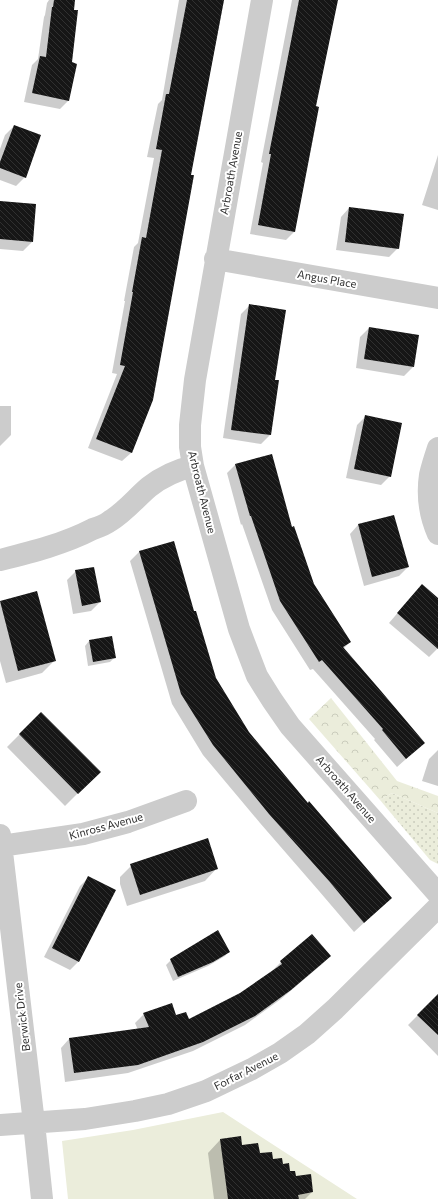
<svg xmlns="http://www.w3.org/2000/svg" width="438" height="1199" font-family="Commissioner,sans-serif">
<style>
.grass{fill:url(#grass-dots)}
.forest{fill:url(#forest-crowns)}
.pitch{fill:#ebeddb}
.shadow{fill:#0003}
.building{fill:url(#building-back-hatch)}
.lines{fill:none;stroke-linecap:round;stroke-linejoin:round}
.street{stroke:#ccc;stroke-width:22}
.labels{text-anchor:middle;stroke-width:4;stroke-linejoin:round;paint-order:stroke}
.street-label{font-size:11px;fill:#2f2f2f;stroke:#fff}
</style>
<defs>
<pattern id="grass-dots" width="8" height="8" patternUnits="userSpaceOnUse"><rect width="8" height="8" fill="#ebeddb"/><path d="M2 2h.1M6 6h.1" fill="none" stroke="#caccbc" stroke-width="1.8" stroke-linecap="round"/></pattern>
<pattern id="forest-crowns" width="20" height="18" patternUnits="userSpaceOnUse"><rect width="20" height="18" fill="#ebeddb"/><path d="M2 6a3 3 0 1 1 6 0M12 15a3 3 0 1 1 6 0" fill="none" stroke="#caccbc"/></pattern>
<pattern id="building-back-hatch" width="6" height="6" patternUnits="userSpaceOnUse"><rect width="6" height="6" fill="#161616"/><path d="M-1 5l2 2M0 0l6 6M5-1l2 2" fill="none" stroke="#303030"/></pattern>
</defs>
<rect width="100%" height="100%" fill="#fff"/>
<path class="grass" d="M392,793l46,20v51l-8,-4 -50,-60z"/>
<path class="forest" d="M331,698l66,83 41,15v17l-46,-20 -12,7 -71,-81z"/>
<path class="pitch" d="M223,1112l134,87h-289l-6,-58 71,-11z"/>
<path class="shadow" d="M49,0h25l-6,101 -8,8 -36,-7 8,-37 6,-6 6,-42 1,-2 2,-12z
M179,0h45l-34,175 -38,224 -21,54 -9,8 -34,-13 29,-74 -5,-1 13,-72h-1l10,-54 4,-4 16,-85 -7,-1 11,-53 4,-4z
M292,0h44l-21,107 -21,125 -8,8 -36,-6 13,-71 -2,-1z
M14,126l11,51 -9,9 -16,-6v-31l5,-14z
M438,155v55l-16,-5z
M0,202l32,40 -9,9 -23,-2z
M349,208l49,40 -9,9 -53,-7 5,-33z
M250,305l24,76h3l-7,54 -9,9 -38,-6 18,-124z
M369,328l44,39 -9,9 -48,-8 4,-31z
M0,406h11v29l-11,11z
M366,416l24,60 -9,9 -35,-7 11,-53z
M236,464l55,64 23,56 36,58 -7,7 81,94 -27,24 -23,-27 1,-1 -62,-70 -3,1 -38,-60 -30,-86 -1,1 -14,-52z
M358,525l50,42 -9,9 -35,10 -14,-52z
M140,551l54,62 21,66 33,54 59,71 84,94 -37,34 -35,-41 -59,-68 -57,-68 -31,-51 -42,-143z
M76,571l24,31 -9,9 -18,3 -6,-34z
M413,595l25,5v48l-9,9 -40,-34z
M0,602l54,59 -12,12 -36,10 -6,-22z
M89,641l26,16 -5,5 -22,4 -3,-20z
M41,713l58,59 -34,34 -58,-59z
M438,750v36l-16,-5 7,-22z
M133,864l84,4 -12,13 -78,25 -7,-22v-7z
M89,877l-10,84 -9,9 -26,-13 36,-71z
M229,951l-4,5 -17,10 -35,15 -7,-16 5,-5z
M330,956l-9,9 -40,34 -36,26 -52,26 -65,22 -63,9 -4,-34 8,-9 69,-9 -3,-7 9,-9 32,3 12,4 52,-27 33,-22 -1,-1 9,-9z
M438,995v61l-30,-31z
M220,1140l21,6 31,14 23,17 17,15 -7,7h-91l-6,-46z"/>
<path class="building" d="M54,0h21l-1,10h4l-6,52 5,2 -8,37 -37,-8 8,-37 6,1 6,-50h1z
M187,0h37l-33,175h3l-41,225 -21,53 -36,-14 29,-73 -5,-1 13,-73h-1l10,-55 4,1 16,-88 -6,-1 10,-55h3z
M299,0h39l-22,106 3,1 -24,125 -37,-7 13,-71h-2z
M14,125l27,10 -15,43 -26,-10v-6z
M0,201l36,3 -3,38 -33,-3z
M349,207l55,7 -5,35 -54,-7z
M249,304l37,6 -11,70h4l-8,55 -40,-5z
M369,327l50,8 -5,32 -50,-8z
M365,415l37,8 -11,54 -37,-8z
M272,454l20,73 2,-1 20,58 37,58 -8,5 38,44 44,52 -19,16 -24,-29 1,-1 -61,-69 -3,2 -39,-61 -29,-85h-1l-15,-52z
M394,515l15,52 -37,10 -14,-53z
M174,541l20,70h2l20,67 33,54 59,71 1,-2 83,97 -28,25 -35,-42 -60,-67 -56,-69 -32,-51 -42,-143z
M94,567l7,35 -19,4 -7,-36z
M422,584l16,14v51l-41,-36z
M37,591l19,70 -38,10 -18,-70z
M112,636l4,22 -23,4 -4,-22z
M41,712l60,60 -23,22 -59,-60z
M208,838l10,31 -78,26 -10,-31z
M88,876l28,14 -37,72 -27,-14z
M218,930l12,22 -17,10 -35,15 -8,-18z
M312,934l19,22 -40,34 -36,26 -52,26 -65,23 -64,8 -5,-35 80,-11 -6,-14 29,-10 4,12 10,-3 3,7 51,-26 42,-29 -2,-3z
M438,994v41l-21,-20z
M241,1136l1,9 16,-2 2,10 12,-1 1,7 9,-1 1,6 6,-1 1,8h5l1,5 15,-2 2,18 -15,3 1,4h-71l-8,-60z"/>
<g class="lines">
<path class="street" d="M262,0l-67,380 -5,45v22l3,19 46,163 18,47 15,24 18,26 148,168
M215,259l223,39
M438,448c-3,9 -6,18 -8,27 -3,20 0,41 8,59
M0,560c32,-8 64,-16 93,-31 6,-2 12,-4 17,-8 15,-9 26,-23 39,-34 14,-11 28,-17 44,-21
M0,835l34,288 8,76
M0,846l83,-12 45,-12 58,-21
M0,1125l85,-6 50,-8 33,-7 38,-13 46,-22 28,-16 27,-19 28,-25 103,-102"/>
</g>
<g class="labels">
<g class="street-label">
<text transform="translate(231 173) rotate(-80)" y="4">Arbroath Avenue</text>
<text transform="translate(327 279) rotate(10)" y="4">Angus Place</text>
<text transform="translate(202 492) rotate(76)" y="4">Arbroath Avenue</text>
<text transform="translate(346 789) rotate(49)" y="4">Arbroath Avenue</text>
<text transform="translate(106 826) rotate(-15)" y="4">Kinross Avenue</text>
<text transform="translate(22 1017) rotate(-97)" y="4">Berwick Drive</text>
<text transform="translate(246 1071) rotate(-27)" y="4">Forfar Avenue</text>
</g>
</g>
</svg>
